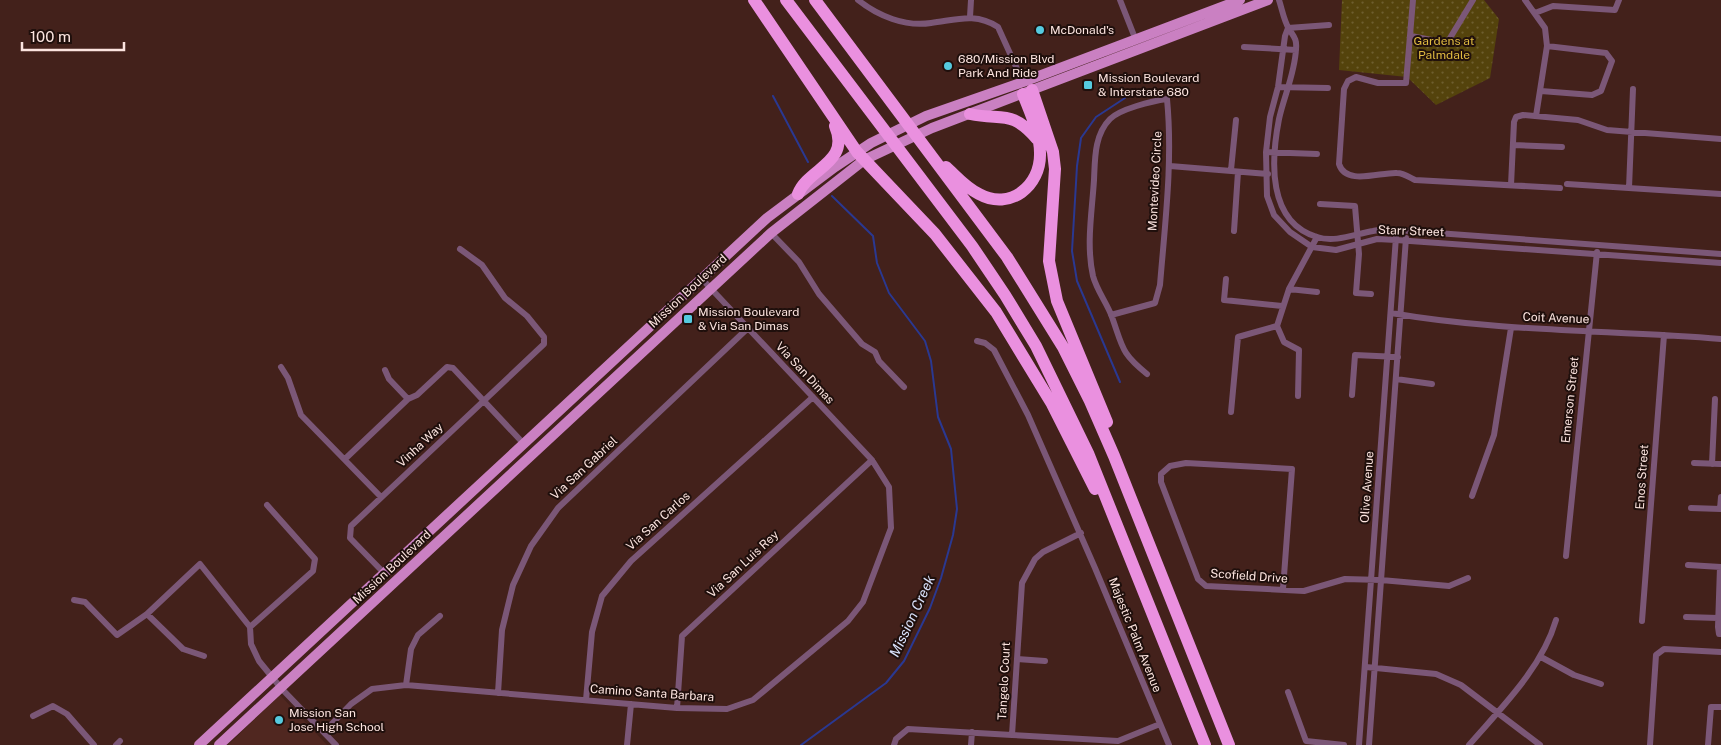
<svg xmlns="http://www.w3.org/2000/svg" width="1721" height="745" font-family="'Public Sans',sans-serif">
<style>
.built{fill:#502720}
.grass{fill:url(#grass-dots)}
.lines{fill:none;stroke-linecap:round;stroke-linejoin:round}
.stream{stroke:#2a3891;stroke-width:2}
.minor{stroke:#7b5777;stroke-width:6}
.primary{stroke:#ca80c2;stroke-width:10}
.motorway{stroke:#ea90df;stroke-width:12}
.poi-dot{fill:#55cadf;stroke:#1f0f0c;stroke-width:2}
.labels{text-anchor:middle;stroke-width:4;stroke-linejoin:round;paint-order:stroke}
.poi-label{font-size:12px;fill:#fce4df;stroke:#1f0f0c;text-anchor:start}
.park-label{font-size:12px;fill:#e0bb41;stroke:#1f0f0c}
.street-label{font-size:12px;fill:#fce4df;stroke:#1f0f0c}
.water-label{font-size:14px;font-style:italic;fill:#d8e0f9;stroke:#1f0f0c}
</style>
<defs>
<pattern id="grass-dots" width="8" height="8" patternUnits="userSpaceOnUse" patternTransform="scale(1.25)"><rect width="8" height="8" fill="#54430c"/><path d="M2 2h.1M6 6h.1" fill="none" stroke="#6e5e2f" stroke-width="1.8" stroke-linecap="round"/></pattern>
</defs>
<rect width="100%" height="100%" fill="#43211b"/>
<path class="built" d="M280,695l47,50h-99z"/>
<path class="grass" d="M1342,0h142l15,19 -9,59 -54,27 -29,-28 -68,-7z"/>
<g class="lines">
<path class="stream" d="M773,96l35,66
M1120,382l-43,-101 -5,-30 5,-85 4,-28 15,-21 29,-19
M801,745l85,-62 18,-22 26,-53 11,-30 12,-43 4,-26 -6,-60 -13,-32 -7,-56 -6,-20 -36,-48 -12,-30 -4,-27 -41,-40"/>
<path class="minor" d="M858,0c20,16 47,27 73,23 25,-3 44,-11 67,4l25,55
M1120,0l15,38
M1279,0c3,9 5,21 10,29 5,8 8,10 7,20 -1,24 -12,47 -17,70 -8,41 -12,103 38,118 18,6 38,-3 56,-6 8,-2 16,-1 23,-1l325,24
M1413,0l-7,83h-28l-22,-6 -8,4 -4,8 -5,75c7,22 41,8 58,9 6,0 12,4 18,7l145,8
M1525,0l20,28 2,18 -11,70
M1535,13l18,-7 62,4 4,-10
M970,17l1,-17
M1288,28l-3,8 -7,51 -8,30 -4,35 1,44 7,19 16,17 22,15 24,3 41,-11 19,1 325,23
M1288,28l41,-3
M1411,36l36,7 26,-43
M1244,47l52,3
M1278,87l50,1
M1541,91l51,4 9,-4 11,-30 -6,-8 -59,-7
M1513,145l49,2
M1266,152l51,2
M1170,166l98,8
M1231,170l5,-50
M1567,184l154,10
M1511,185l3,-63 2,-5 7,-2 55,5 29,10 114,9
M1629,188l4,-99
M1320,204l35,2 4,48 -3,39 15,1
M1234,231l4,-59
M771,233l28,29 20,32 43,50 13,8 4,9 25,26
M1226,279l-2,21 58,6
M1289,289l28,3
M1391,313c109,19 220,17 330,26
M1111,315l44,-12 5,-18c5,-62 13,-124 7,-186 -15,2 -47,10 -57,20 -16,16 -15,41 -16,61 -2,32 -8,65 -1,96 4,15 14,27 19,41 11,31 9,36 35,57
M1277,326l12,-37 28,-52
M1277,326l7,16 15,8 -1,46
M977,341l8,2 9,7 34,65 67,153 74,177
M281,367l7,11 13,37 80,82
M385,370l4,9 19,20
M1396,379l36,5
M1352,395l3,-40 43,2
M1231,412l7,-75 39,-11
M345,459l63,-60 9,-4 30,-28 6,1 71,76
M1694,463l27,1
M1712,464l3,-65
M1472,496l22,-61 17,-107
M1691,508l30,1
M1720,509l1,-12
M1566,556l31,-304
M1688,565l33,2
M1720,567l-2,60 1,7h2
M384,573l-34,-35 1,-12 193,-182v-7l-17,-21 -22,-18 -23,-33 -22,-16
M1283,589l9,-120 -106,-6 -16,3 -9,8v8l37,97 8,7 98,5 41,-12 36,1 68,6 19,-8
M74,600l11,2 32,33 30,-21 53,-50 50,63 1,17 8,17 22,27 55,57
M147,614l36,35 21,7
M1686,617l32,1
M1642,621l22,-286
M250,627l63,-56 2,-12 -48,-54
M1541,657l33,18 27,9
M1017,659l28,2
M1366,667l70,7 25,11 79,60
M406,685l5,-36 7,-14 22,-19
M1288,692l18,49 38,4
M498,693l4,-63 11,-45 18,-39 27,-38 190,-180
M586,700l6,-68 10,-36 29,-35 182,-164
M677,708l5,-72 190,-176
M33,716l20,-10 14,8 27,31
M324,732l27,-28 21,-15 34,-4 271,23 50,1 26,-9 95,-79 15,-19 28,-74 -2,-41 -17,-27 -170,-181
M1012,735l106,6 42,-17
M116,745l4,-4
M627,745l4,-41
M894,745l2,-6 12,-10 104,6 10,-152 13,-24 8,-7 38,-19
M971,745l1,-13
M1359,745l37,-508
M1369,745l37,-507
M1469,745c32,-37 73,-77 87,-125
M1650,745l6,-90 8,-6 57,3
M1708,745l3,-38h10"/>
<path class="primary" d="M199,745l568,-527 68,-51 36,-24 55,-27 97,-34 217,-82
M219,745l552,-512 93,-73 68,-32 336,-128"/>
<path class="motorway" d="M754,0l103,152 78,82 61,78 56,92 43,85
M786,0l186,246 33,49 31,51 52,107 117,292
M815,0l192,257 56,90 27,54 24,55 115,289
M1032,90l21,62 2,17 -6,92 8,40 50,121
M970,114c32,7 41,-5 67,25
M946,167c11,10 20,21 33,27 31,17 62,-8 61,-41 0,-20 -10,-41 -17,-59
M798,194c10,-26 53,-31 37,-68"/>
</g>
<g class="poi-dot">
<circle cx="1040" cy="30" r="5"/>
<circle cx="948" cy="66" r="5"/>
<rect x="1083" y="80" width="10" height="10" rx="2.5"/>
<rect x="683" y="314" width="10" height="10" rx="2.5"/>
<circle cx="279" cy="720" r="5"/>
</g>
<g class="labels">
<g class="poi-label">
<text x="1050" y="34">McDonald's</text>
<text x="958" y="63">680/Mission Blvd<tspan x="958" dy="14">Park And Ride</tspan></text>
<text x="1098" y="82">Mission Boulevard<tspan x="1098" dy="14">&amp; Interstate 680</tspan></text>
<text x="698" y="316">Mission Boulevard<tspan x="698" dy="14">&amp; Via San Dimas</tspan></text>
<text x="289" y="717">Mission San<tspan x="289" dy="14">Jose High School</tspan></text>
</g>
<g class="park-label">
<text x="1444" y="45">Gardens at<tspan x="1444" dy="14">Palmdale</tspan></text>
</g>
<g class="street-label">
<text transform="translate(1155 181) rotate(-87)" y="4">Montevideo Circle</text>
<text transform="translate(1411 231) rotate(2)" y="4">Starr Street</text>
<text transform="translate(688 291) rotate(-43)" y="4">Mission Boulevard</text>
<text transform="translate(1556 318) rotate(2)" y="4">Coit Avenue</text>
<text transform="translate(805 373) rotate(47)" y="4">Via San Dimas</text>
<text transform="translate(1570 400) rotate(-84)" y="4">Emerson Street</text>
<text transform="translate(420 445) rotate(-43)" y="4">Vinha Way</text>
<text transform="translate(584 468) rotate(-43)" y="4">Via San Gabriel</text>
<text transform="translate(1642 477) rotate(-86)" y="4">Enos Street</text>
<text transform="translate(1367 487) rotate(-86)" y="4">Olive Avenue</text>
<text transform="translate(658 521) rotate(-42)" y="4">Via San Carlos</text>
<text transform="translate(743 564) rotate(-43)" y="4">Via San Luis Rey</text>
<text transform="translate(392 567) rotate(-43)" y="4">Mission Boulevard</text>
<text transform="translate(1249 576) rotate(4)" y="4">Scofield Drive</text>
<text transform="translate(1135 635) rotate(68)" y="4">Majestic Palm Avenue</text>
<text transform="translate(1004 681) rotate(-87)" y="4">Tangelo Court</text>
<text transform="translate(652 693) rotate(4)" y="4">Camino Santa Barbara</text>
</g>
<g class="water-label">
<text transform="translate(912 616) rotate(-65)" y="5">Mission Creek</text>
</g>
</g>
<path d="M22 42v8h102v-8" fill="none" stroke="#fce4df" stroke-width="2.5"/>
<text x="30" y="42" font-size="15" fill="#fce4df" stroke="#1f0f0c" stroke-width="4" paint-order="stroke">100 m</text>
</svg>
